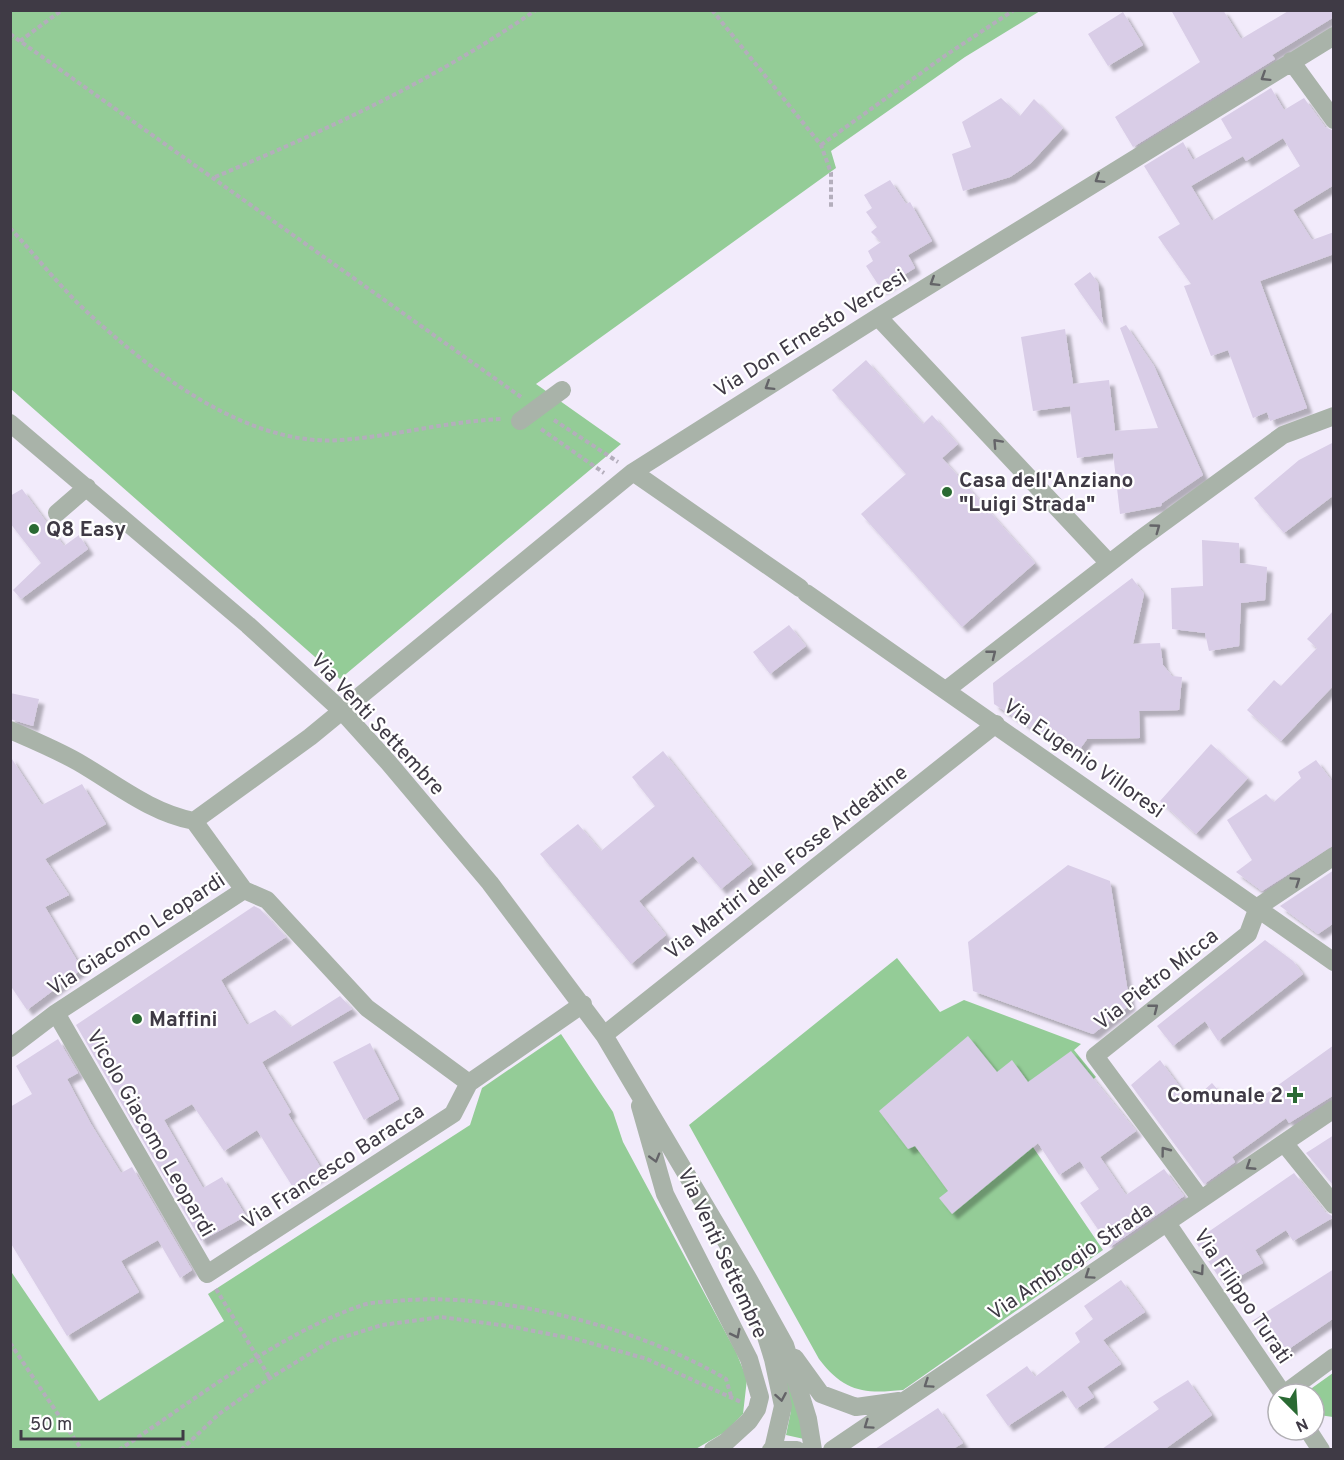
<svg xmlns="http://www.w3.org/2000/svg" width="1344" height="1460" font-family="Overpass,sans-serif">
<style>
.green{fill:#94cc97}
.building{fill:#d9cde7;fill-rule:evenodd;filter:url(#shadow)}
.lines{fill:none;stroke-linecap:round;stroke-linejoin:round}
.path{stroke:#b4aebc;stroke-width:4;stroke-dasharray:4.5 3;stroke-linecap:butt}
.minor{stroke:#a9b3a9;stroke-width:18}
.oneway{stroke:#646468}
.poi-dot{fill:#2a6a33;stroke:#fff;stroke-width:2}
.labels{text-anchor:middle;stroke-width:4.5;stroke-linejoin:round;paint-order:stroke}
.street-label{font-size:21px;fill:#3f3a45;stroke:#fff}
.poi-label{font-size:21px;font-weight:bold;fill:#3f3a45;stroke:#fff;text-anchor:start}
</style>
<defs>
<filter id="shadow"><feDropShadow dx="5.5" dy="5.5" stdDeviation="1.5" flood-color="#0004"/></filter>
</defs>
<rect width="100%" height="100%" fill="#f2ebfb"/>
<path class="green" d="M11,11h1029l-75,46 -134,94 5,17 -300,216 85,60 -281,235 -329,-290z
M897,958l43,54 24,-12 117,44 -7,6 22,27 -72,57 79,116 -200,140c-39,4 -59,2 -84,-31l-130,-234z
M561,1034l52,78 10,30 113,210 11,27 -4,35 -18,18 -31,18 -683,-1 -1,-179 89,131 125,-80 -16,-27 262,-169 12,-37z
M1333,1373v44l-14,-2 -5,-8v-13l-9,-1z
M794,1380l10,59 -18,-4 5,-24 -6,-30z"/>
<path class="building" d="M1171,10h52l18,29 49,-29h44v7l-62,38 3,4 -142,88 -18,-30 85,-55z
M1123,12l20,33 -35,21 -20,-32z
M1271,88l13,22 20,-12 21,29 9,4v54l-41,25 19,30 22,-8v22l-74,27 47,127 -37,13 -3,-9 -14,6 -25,-68 -17,6 -27,-70 7,-2 -33,-47 22,-13 -36,-58 39,-24 10,18 39,-22 -11,-19zM1283,138l17,28 -88,55 -21,-35 52,-30 3,5z
M1001,98l19,18 14,-17 29,29 -32,35 -21,14 -47,14 -11,-37 19,-7 -9,-25z
M890,180l16,24 4,-2 22,39 -24,14 7,13 -34,21 -15,-23 7,-5 -5,-10 13,-9 -10,-10 6,-5 -11,-15 6,-4 -8,-13z
M1090,272l8,11 5,42 -29,-41z
M1126,325l28,41 49,109 -41,28 -1,3 -41,8 -7,-61 -36,5 -7,-52 -37,5 -12,-74 44,-8 8,55 36,-4 6,51 43,-3 -38,-100z
M866,360l57,64 9,-9 26,29 -16,14 93,105 -73,64 -101,-113 45,-40 -74,-84z
M1334,442v53l-50,38 -30,-35 45,-38z
M22,489l42,57 15,-11 9,14 -67,50 -8,-9 28,-27 -31,-40v-27z
M1202,540l37,3 1,20 27,4 -2,33 -24,3 -2,43 -30,5 -4,-18 -33,-4 -1,-41 32,-2z
M1132,578l12,16 -11,50 27,-1 3,22 9,11 10,1 -3,33 -40,1 1,27 -53,1 -12,17 -81,-52 -1,-21z
M1334,610v75l-53,56 -34,-31 27,-30 7,6 36,-38 -10,-9z
M789,625l17,21 -36,28 -17,-22z
M10,693l29,6 -6,27 -23,-7z
M1211,744l37,34 -52,56 -36,-33z
M663,751l89,113 -31,25 -28,-33 -54,45 27,34 -35,29 -91,-110 38,-30 23,27 54,-45 -23,-29z
M10,756l32,49 40,-21 24,40 -61,35 24,36 -24,12 37,62 -55,41 -17,-25z
M1316,760l18,24v61l-72,46 -26,-19 16,-12 -25,-40 39,-26 8,8 27,-24 -3,-6z
M1068,865l42,16 20,124 -37,29 -120,-43 -5,-49z
M1334,870v53l-16,11 -38,-28z
M254,906l6,3 26,28 -65,43 26,45 28,-15 16,17 49,-31 12,13 -90,53 29,50 -3,2 36,59 -30,16 -37,-59 -33,21 -32,-47 -28,16 39,68 19,-11 24,39 -45,25 -125,-216z
M1265,940l28,21 10,13 -85,67 -13,-20 -32,25 -16,-20z
M968,1036l29,36 15,-12 16,22 43,-31 65,80 -36,26 26,38 38,-26 20,27 -74,51 -30,-44 19,-14 -19,-28 -21,14 -21,-32 -86,71 -13,-16 9,-7 -33,-45 -7,3 -29,-38z
M58,1039l20,34 -11,6 24,45 30,49 11,-6 60,103 -12,8 -22,-38 -37,21 18,31 -72,44 -57,-94v-135l22,-13 -16,-28z
M370,1043l29,56 -35,21 -31,-58z
M1334,1045v50l-45,28 -3,-5 -54,39 3,5 -31,22 -73,-99 29,-25 31,42 21,-19 19,22 15,-11 7,9z
M1334,1135v51l-28,-33z
M1294,1173l31,39 9,5 -41,24 -7,-11 -31,20 8,13 -39,22 -29,-44z
M1334,1269v49l-57,39 -25,-36z
M1121,1280l24,32 -42,28 18,24 -34,23 7,10 -18,12 -13,-19 -55,36 -22,-31 41,-29 8,11 45,-35 -5,-9 18,-14 -9,-13z
M1188,1380l24,35 -47,34h-63l57,-40 -6,-7z
M938,1408l25,35 -10,6h-78z"/>
<g class="lines">
<path class="path" d="M712,10l109,135 10,28v34
M10,34l511,363
M20,41l42,-31
M821,145l125,-90 68,-45
M215,177c114,-48 218,-96 321,-167
M10,228c26,28 50,59 77,84 66,61 160,135 254,128 54,-4 107,-19 162,-21
M554,420l64,42
M541,429l63,44
M216,1289l54,89
M10,1343l72,107
M119,1450c74,-49 158,-115 241,-144 10,-4 24,-4 36,-5 102,-10 241,25 330,78l5,17
M181,1450l38,-36 51,-36 61,-37 51,-16 59,-8 67,9 72,14 67,19 94,43"/>
<path class="minor" d="M1291,61l43,59
M878,317l231,246
M520,421l42,-31
M10,423l238,202 93,85 47,52 102,121 114,152 145,245 36,65 23,74 5,31
M633,472l167,116
M57,513l30,-26
M806,593l528,369
M946,690l192,-149 145,-106 51,-19
M10,730c23,10 47,20 68,32 38,22 73,51 116,59
M194,821l116,-84 323,-265 245,-155 456,-281
M244,890l23,10 100,108 102,75
M1258,907l76,-51
M56,1013l151,261 246,-160 16,-31 114,-79
M604,1035l392,-311
M10,1048l46,-35 188,-123 -50,-69
M640,1106l25,88 84,165 11,38 -3,12 -8,12 -23,21 -13,8
M1284,1143l50,62
M1200,1198l-105,-142 153,-122 10,-27
M1167,1223l116,171
M759,1314l14,45 10,47 -10,43
M795,1358l26,36 35,13 43,-6
M1284,1394l50,-37
M1308,1430l13,20
M771,1450h26
M832,1450l502,-341"/>
</g>
<defs><path id="oneway-chevron" d="M-2-3.5L2.5 0L-2 3.5" fill="none" stroke-width="1.6" stroke-linecap="round" stroke-linejoin="round" transform="scale(1.5)"/></defs>
<g class="oneway">
<use href="#oneway-chevron" transform="translate(1265 77) rotate(148)"/>
<use href="#oneway-chevron" transform="translate(1099 179) rotate(148)"/>
<use href="#oneway-chevron" transform="translate(934 282) rotate(148)"/>
<use href="#oneway-chevron" transform="translate(769 386) rotate(148)"/>
<use href="#oneway-chevron" transform="translate(997 443) rotate(-133)"/>
<use href="#oneway-chevron" transform="translate(1156 528) rotate(-36)"/>
<use href="#oneway-chevron" transform="translate(992 654) rotate(-38)"/>
<use href="#oneway-chevron" transform="translate(1296 881) rotate(-34)"/>
<use href="#oneway-chevron" transform="translate(1154 1008) rotate(-38)"/>
<use href="#oneway-chevron" transform="translate(1165 1151) rotate(-127)"/>
<use href="#oneway-chevron" transform="translate(655 1158) rotate(74)"/>
<use href="#oneway-chevron" transform="translate(1250 1166) rotate(147)"/>
<use href="#oneway-chevron" transform="translate(1200 1271) rotate(55)"/>
<use href="#oneway-chevron" transform="translate(1089 1275) rotate(146)"/>
<use href="#oneway-chevron" transform="translate(736 1334) rotate(63)"/>
<use href="#oneway-chevron" transform="translate(928 1384) rotate(146)"/>
<use href="#oneway-chevron" transform="translate(781 1397) rotate(80)"/>
<use href="#oneway-chevron" transform="translate(868 1425) rotate(145)"/>
</g>
<g class="poi-dot">
<circle cx="947" cy="492" r="6"/>
<circle cx="34" cy="529" r="6"/>
<circle cx="137" cy="1019" r="6"/>
<path d="M1292 1086h6v6h6v6h-6v6h-6v-6h-6v-6h6z"/>
</g>
<g class="labels">
<g class="street-label">
<text transform="translate(810 333) rotate(-32)" y="7">Via Don Ernesto Vercesi</text>
<text transform="translate(378 724) rotate(47)" y="7">Via Venti Settembre</text>
<text transform="translate(1084 758) rotate(35)" y="7">Via Eugenio Villoresi</text>
<text transform="translate(786 862) rotate(-38)" y="7">Via Martiri delle Fosse Ardeatine</text>
<text transform="translate(136 934) rotate(-33)" y="7">Via Giacomo Leopardi</text>
<text transform="translate(1156 979) rotate(-38)" y="7">Via Pietro Micca</text>
<text transform="translate(151 1133) rotate(60)" y="7">Vicolo Giacomo Leopardi</text>
<text transform="translate(333 1166) rotate(-33)" y="7">Via Francesco Baracca</text>
<text transform="translate(723 1253) rotate(65)" y="7">Via Venti Settembre</text>
<text transform="translate(1070 1261) rotate(-34)" y="7">Via Ambrogio Strada</text>
<text transform="translate(1243 1296) rotate(56)" y="7">Via Filippo Turati</text>
</g>
<g class="poi-label">
<text x="959" y="487">Casa dell'Anziano<tspan x="959" dy="24">"Luigi Strada"</tspan></text>
<text x="46" y="536">Q8 Easy</text>
<text x="149" y="1026">Maffini</text>
<text x="1283" y="1102" text-anchor="end">Comunale 2</text>
</g>
</g>
<rect width="1344" height="1460" fill="none" stroke="#3f3a45" stroke-width="24"/>
<g transform="translate(1296 1412) rotate(156)"><circle r="28" fill="#ffffff" stroke="#b2b0b5" stroke-width="1.5"/>
<path d="M0-4.5L10 22L0 15L-10 22Z" fill="#2a6a33"/>
<text y="-9" font-size="16" font-weight="bold" text-anchor="middle" fill="#3f3a45">N</text>
</g>
<path d="M21 1430v9h162v-9" fill="none" stroke="#3f3a45" stroke-width="3"/>
<text x="30" y="1430" font-size="18" fill="#3f3a45" stroke="#ffffff" stroke-width="4.5" paint-order="stroke">50 m</text>
</svg>
